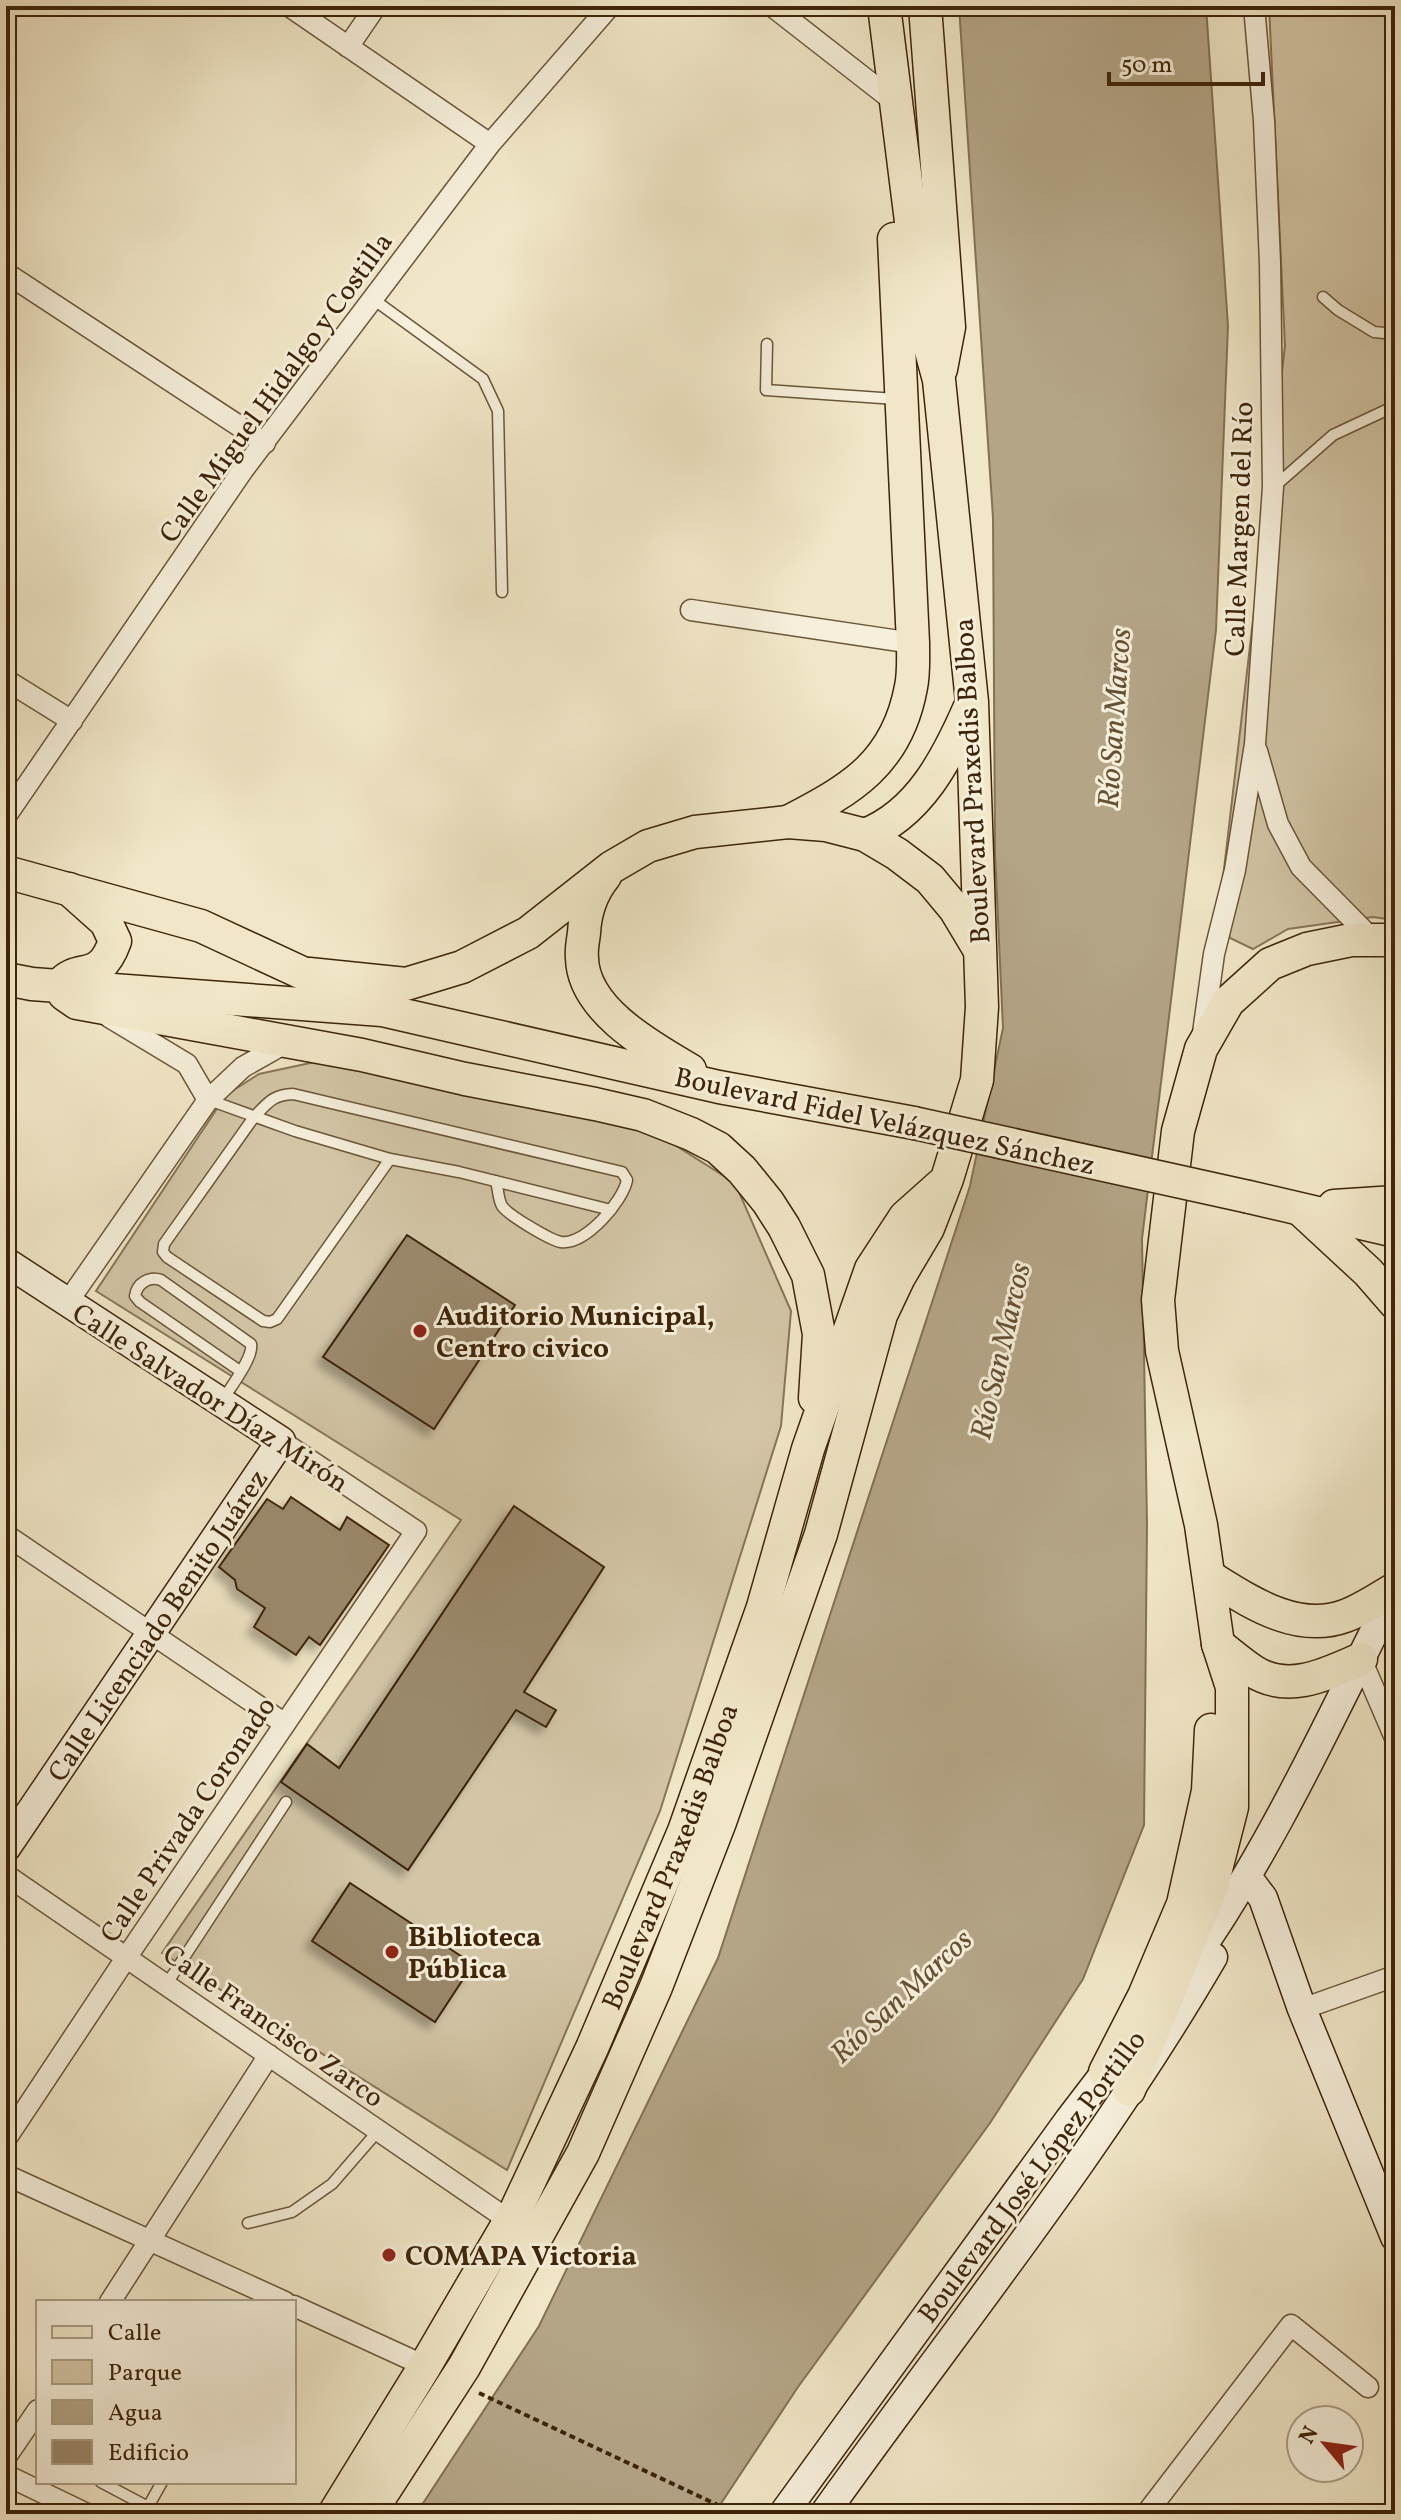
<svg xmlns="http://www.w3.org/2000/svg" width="1401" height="2520" font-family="Vollkorn,serif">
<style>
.green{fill:#d3c6a7;stroke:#887558;stroke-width:2}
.water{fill:#b4a587;stroke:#857154;stroke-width:2}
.building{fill:#9b896c;stroke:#3e2408;stroke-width:2;filter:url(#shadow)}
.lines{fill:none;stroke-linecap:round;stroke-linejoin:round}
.lane-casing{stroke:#6b5538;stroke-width:13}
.street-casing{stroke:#6b5538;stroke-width:23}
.secondary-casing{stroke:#3e2408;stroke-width:31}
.primary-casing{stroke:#3e2408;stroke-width:35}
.path{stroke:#3e2408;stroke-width:4;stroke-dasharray:6 4;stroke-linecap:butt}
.lane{stroke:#f6efdb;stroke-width:10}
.street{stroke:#f6efdb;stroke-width:20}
.secondary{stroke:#f6efdb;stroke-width:28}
.primary{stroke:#f1e7c8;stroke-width:32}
.primary-bridge-casing{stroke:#3e2408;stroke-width:35;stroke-linecap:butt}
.primary-bridge{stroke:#f1e7c8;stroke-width:32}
.poi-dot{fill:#8f2418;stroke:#f6efdb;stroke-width:3}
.labels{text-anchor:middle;stroke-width:6;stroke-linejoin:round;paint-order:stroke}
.street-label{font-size:28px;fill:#3e2408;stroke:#f6efdb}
.poi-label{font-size:28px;font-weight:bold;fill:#3e2408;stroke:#f6efdb;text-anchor:start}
.water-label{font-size:30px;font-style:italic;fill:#675134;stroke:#f6efdb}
</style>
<defs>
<filter id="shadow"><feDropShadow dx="-7" dy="7" stdDeviation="4" flood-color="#0004"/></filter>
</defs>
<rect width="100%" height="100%" fill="#f1e7c8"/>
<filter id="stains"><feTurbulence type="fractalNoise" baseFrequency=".0025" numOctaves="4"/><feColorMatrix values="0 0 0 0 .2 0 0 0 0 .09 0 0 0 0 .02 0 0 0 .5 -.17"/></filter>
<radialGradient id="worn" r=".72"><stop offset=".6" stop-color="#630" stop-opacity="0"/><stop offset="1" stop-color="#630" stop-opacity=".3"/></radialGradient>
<path class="green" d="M1269,6h126v914l-22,-3 -85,12 -35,20 -23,-11 -11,-26 66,-566z
M324,1060l202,35 136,42 73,46 56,128 -10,115 -121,385 -153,359 -345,-217 299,-433 -365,-229 130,-196 33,-21z"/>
<path class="water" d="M959,6h247l22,320 -12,304 -74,609 5,285 -3,301 -61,154 -93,144 -192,264 -84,127h-298l123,-188 179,-368 252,-772 33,-158 -8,-174 -2,-336z"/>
<path class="building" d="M407,1235l108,70 -81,124 -111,-72z
M291,1497l49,33 7,-13 42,28 -69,100 -11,-8 -13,18 -42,-28 11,-19 -28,-19 -2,-9 -16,-13 48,-68 16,10z
M514,1506l90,61 -80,125 32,18 -10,17 -30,-17 -108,160 -127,-88 26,-38 32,24z
M350,1883l123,81 -38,58 -123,-81z"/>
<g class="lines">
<g class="lane-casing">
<path id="lane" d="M1323,297l15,13 36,22 21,2
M373,299l110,80 15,32 4,181
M767,344l-1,46 130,9
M1275,486l58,-51 62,-29
M209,1100l86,31 95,28 69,13 152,38
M390,1159l-113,160 -7,3 -7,-1 -96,-64 -4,-5 1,-8 90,-127c14,-14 18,-22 39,-23l329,78 5,8c-4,21 -41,65 -66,62 -11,-2 -53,-27 -59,-36 -4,-7 -4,-18 -6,-25
M222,1401c8,-13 32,-44 29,-57l-90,-64c-12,-4 -24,3 -26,16l5,6 100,69
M166,1985l120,-183
M248,2223l44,-11 40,-28 46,-53
M101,2482l47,25
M144,2514l18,-32"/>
</g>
<g class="street-casing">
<path id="street" d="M289,6l201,138
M772,6l123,96
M348,47l28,-41
M6,273l259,170
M691,610l222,33
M6,680l66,41
M1257,751l21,73 23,43 72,73
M6,816l237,-346 247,-326 120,-138
M109,1017l78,47 21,36
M1203,1033l11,-79 21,-84 20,-126 18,-257 -3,-224 -6,-142 -10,-115
M67,1303l141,-203 35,-33 46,-26
M6,1535l279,189
M1361,1659l34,79
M6,1875l504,346
M1302,2009l93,-33
M6,2139l120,-181 290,-427 -135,-90
M6,2175l279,127
M110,2302l159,-247
M294,2306l131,60
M6,2457l32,-47
M6,2475l81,39
M1146,2514l145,-189 77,62"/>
</g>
<g class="secondary-casing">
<path id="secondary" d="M6,1262l275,179 -275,407
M1248,1878l15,20 39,111 93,228
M1186,1970c84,-118 144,-251 209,-380
M783,2514l286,-394 49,-64
M824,2514c131,-184 275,-361 389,-557"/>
</g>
<g class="primary-casing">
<g id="primary">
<path d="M925,6l24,321 -8,42"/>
<path d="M788,822c64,-33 109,-59 123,-135 3,-14 2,-30 2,-44l-19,-404"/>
<path d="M865,835c54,-21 82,-76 104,-126"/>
<path d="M6,872l195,54 125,58"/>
<path d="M605,876c-13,16 -20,37 -21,57 -1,8 -3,17 -2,25 1,52 69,89 108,112"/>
<path d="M69,889l37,33 9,19c-16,45 -36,21 -55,44l4,9 13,9 285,52 103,24 130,25 48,11 48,19 27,14 24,22 26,32 16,25 24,48 11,59 -4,64"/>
<path d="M309,974l97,10 56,-17 66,-34 84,-66 36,-21 47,-14 93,-10 38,3 39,10 32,19 33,25 25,30 24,40"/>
<path d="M6,979l26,5 350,26 337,77 195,36"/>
<path d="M1249,1197l146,34"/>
<path d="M1334,1206l61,-4"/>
<path d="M1301,1210l67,62 27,31"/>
<path d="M1210,1577c39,24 86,57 135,39 17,-6 34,-18 50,-27"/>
<path d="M1218,1644c11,9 23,19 35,27 35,23 74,3 108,-12"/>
<path d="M1105,2072l39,-76 39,-92 25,-113 3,-61"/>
<path d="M1129,2090l82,-201 21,-82v-120l-14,-43 -17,-119 -39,-174 -4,-51 20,-169 23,-82 27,-47 42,-38 37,-15 44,-9h44"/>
<path id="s1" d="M334,2514l91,-148 90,-154 77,-164 92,-217 79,-224 45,-158 63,-180 34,-52 37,-33"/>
<path d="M369,2514l95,-147 119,-214 73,-166 64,-165 101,-288 60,-219 18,-38 29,-49 19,-49 30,-99 5,-73 -10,-305 -33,-322 -15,-55 -40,-319"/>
</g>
</g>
<path class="path" d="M479,2393l258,121"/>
<use href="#lane" class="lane"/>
<use href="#street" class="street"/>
<use href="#secondary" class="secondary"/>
<use href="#primary" class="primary"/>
<g class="primary-bridge-casing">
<path id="primary-bridge" d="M914,1123l335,74"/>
</g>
<use href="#primary-bridge" class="primary-bridge"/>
</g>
<g class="poi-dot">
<circle cx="420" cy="1331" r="8"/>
<circle cx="392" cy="1952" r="8"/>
<circle cx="389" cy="2255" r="8"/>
</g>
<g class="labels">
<g class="street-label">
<text transform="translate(275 387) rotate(-54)" y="10">Calle Miguel Hidalgo y Costilla</text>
<text transform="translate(1238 529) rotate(-88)" y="10">Calle Margen del Río</text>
<text transform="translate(971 781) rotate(-93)" y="10">Boulevard Praxedis Balboa</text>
<text transform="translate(885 1120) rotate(12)" y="10">Boulevard Fidel Velázquez Sánchez</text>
<text transform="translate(211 1397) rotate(33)" y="10">Calle Salvador Díaz Mirón</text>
<text transform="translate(157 1625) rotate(-56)" y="10">Calle Licenciado Benito Juárez</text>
<text transform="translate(187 1819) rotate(-56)" y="10">Calle Privada Coronado</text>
<text dy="10" stroke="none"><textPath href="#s1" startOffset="740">Boulevard Praxedis Balboa</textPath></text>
<text transform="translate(274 2025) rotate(35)" y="10">Calle Francisco Zarco</text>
<text transform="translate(1031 2176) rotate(-53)" y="10">Boulevard José López Portillo</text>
</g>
<g class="poi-label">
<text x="436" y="1325">Auditorio Municipal,<tspan x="436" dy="32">Centro civico</tspan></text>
<text x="408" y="1946">Biblioteca<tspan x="408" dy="32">Pública</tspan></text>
<text x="405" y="2265">COMAPA Victoria</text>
</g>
<g class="water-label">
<text transform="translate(1114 718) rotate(-86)" y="10">Río San Marcos</text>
<text transform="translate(1000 1351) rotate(-77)" y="10">Río San Marcos</text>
<text transform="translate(901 1996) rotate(-43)" y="10">Río San Marcos</text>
</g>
</g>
<rect width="1401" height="2520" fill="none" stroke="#f1e7c8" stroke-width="32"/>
<rect x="8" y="8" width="1385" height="2504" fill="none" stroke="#3e2408" stroke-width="4"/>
<rect x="16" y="16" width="1369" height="2488" fill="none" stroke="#3e2408" stroke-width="2"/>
<rect x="36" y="2300" width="260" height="184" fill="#f6efdb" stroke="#ac9e87" stroke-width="2"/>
<rect x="52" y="2326" width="40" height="12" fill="#f1e7c8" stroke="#ac9e87" stroke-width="2"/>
<text x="108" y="2340" font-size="24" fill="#3e2408">Calle</text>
<rect x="52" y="2360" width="40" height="24" fill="#d3c6a7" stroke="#ac9e87" stroke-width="2"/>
<text x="108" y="2380" font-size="24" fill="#3e2408">Parque</text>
<rect x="52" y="2400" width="40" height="24" fill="#b4a587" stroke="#ac9e87" stroke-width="2"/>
<text x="108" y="2420" font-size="24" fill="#3e2408">Agua</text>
<rect x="52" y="2440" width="40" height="24" fill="#9b896c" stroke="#ac9e87" stroke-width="2"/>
<text x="108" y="2460" font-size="24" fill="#3e2408">Edificio</text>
<g transform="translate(1325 2444) rotate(299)"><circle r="38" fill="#f6efdb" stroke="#ac9e87" stroke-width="2"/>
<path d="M0-6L14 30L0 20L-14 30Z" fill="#8f2418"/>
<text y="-12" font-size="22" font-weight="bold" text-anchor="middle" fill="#3e2408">N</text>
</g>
<path d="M1109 72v12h154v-12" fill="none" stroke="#3e2408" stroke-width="4"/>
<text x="1121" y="72" font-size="24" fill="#3e2408" stroke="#f6efdb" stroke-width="6" paint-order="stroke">50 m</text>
<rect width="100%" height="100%" filter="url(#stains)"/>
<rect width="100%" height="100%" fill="url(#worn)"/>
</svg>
